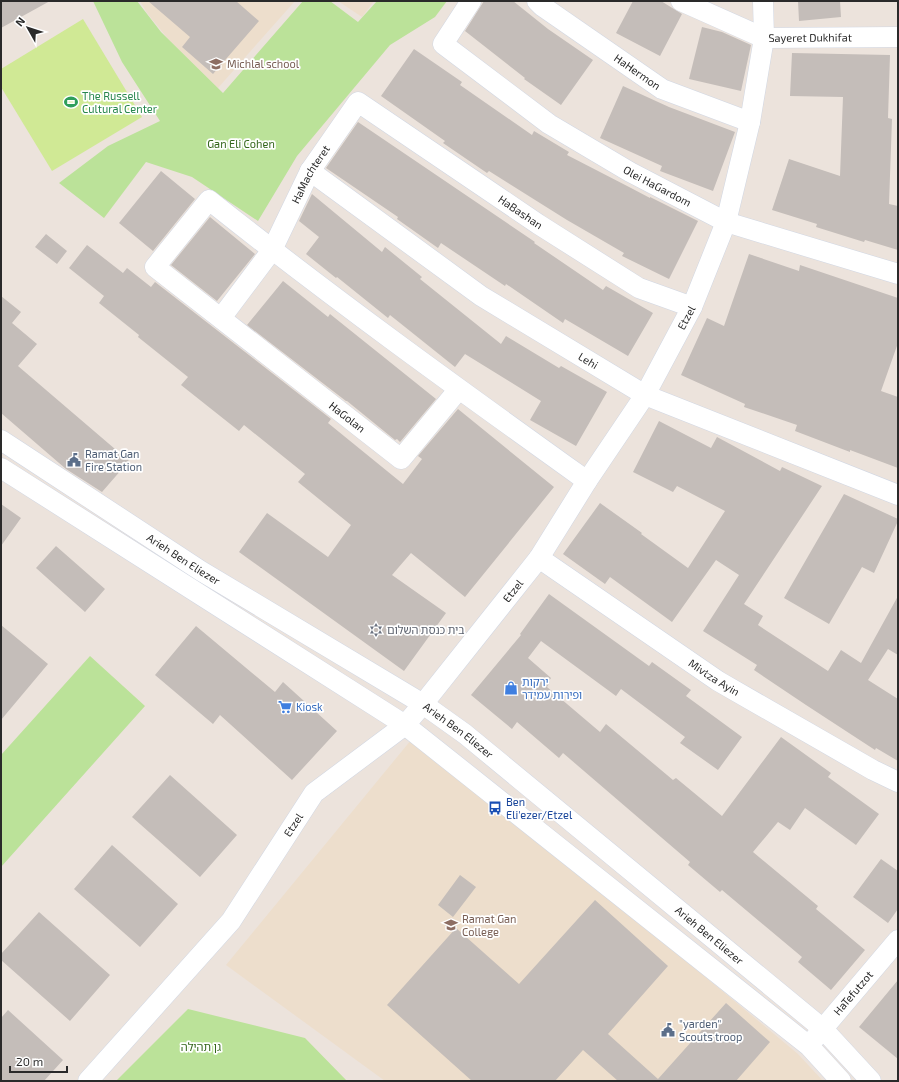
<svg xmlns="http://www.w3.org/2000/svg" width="899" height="1082" font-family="'Exo 2','Noto Sans Hebrew',sans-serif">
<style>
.education{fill:#eddecc}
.green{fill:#bbe299}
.pitch{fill:#d0e995}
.building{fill:#c4bdb9}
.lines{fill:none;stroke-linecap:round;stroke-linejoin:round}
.minor-casing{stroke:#d1d7e3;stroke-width:21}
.minor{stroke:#fff;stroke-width:20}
.labels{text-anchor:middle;stroke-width:3.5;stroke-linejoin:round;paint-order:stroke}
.street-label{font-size:11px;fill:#2a2a2a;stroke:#fff}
.education-label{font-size:11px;fill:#785e54;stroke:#fff;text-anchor:start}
.leisure-label{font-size:11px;fill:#27864d;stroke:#fff;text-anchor:start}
.park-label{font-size:11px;fill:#34661b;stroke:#fff}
.service-label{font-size:11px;fill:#4e5e75;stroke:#fff;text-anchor:start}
.worship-label{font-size:11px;fill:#5b616d;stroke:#fff;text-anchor:start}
.shop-label{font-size:11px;fill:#366cbe;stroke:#fff;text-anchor:start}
.transit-label{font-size:11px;fill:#164399;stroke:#fff;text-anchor:start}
</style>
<rect width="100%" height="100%" fill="#ece3dc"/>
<path class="education" d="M140,1h155l-77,87 -49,-48 -22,-27z
M338,1h36l-12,16z
M416,734l180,152 202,168 25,27h-438l-159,-116z"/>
<path class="green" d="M93,1h44l24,31 62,61 80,-92h27l28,21 19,-21h70l-12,16 -45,28 -93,111 -39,65 -66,-44 -46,-15 -42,56 -45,-35 49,-37 52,-25 -38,-59z
M90,656l55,50 -144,161v-112z
M188,1009l117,29 42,43h-231z"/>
<path class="pitch" d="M83,19l59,98 -90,54 -51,-84v-18z"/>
<path class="building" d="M1,1h49l-49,27z
M148,1h88l23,20 -46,53 -31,-27 8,-10z
M484,1h29l35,28 45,31 -32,45 -37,-26 1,-1 -60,-47z
M633,1h28l21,13 -22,42 -44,-23z
M798,1h42l1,16 -42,4z
M702,27l20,5 29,13 -10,46 -52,-12z
M414,49l48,33 -2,3 72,50 2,-4 35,21 -2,3 64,33 19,10v-1l48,24 -29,58 -47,-23 2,-3 -57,-33 -78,-49 -2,2 -44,-30 2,-2 -64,-45z
M792,53l98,2 -2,63 4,1 -3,85 9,2v44l-33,-10 -1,2 -48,-15 1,-3 -45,-14 17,-51 51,17 3,-79 -53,-1z
M623,86l46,21 66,25 -22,59 -53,-20 2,-5 -62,-28z
M358,122l177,120 -1,1 69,47 3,-4 47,27 -25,43 -63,-37 -2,4 -57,-39 -1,2 -64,-43 -3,5 -41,-29 1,-2 -72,-49z
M161,171l34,28 -42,52 -34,-28z
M312,194l70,58 3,-5 37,30 -2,2 81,65 5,-8 53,32 2,-2 46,26 -31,54 -46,-26 11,-19 -76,-47 -10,13 -65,-52 -2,3 -51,-41 -1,1 -30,-24 13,-17 -20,-16z
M210,217l45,37 -38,47 -46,-36z
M46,234l21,17 -10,13 -22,-17z
M87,245l36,28 4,-5 24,19 4,-5 176,137 -3,4 75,61 19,-25 -4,-3 40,-47 96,78 -89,110 -54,-44 -19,22 54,38 -42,58 -165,-119 28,-39 61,44 23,-32 -53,-43 7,-8 -61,-49 -5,6 -58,-46 7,-8 -50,-40 1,-2 -40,-32 5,-7 -35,-28z
M749,254l50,17 1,-6 98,33v45l-17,48 17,6v71l-48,-18v2l-55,-21 2,-6 -53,-18 1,-3 -64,-29 26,-57 17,8z
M283,281l45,36 2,-3 106,85 -36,43 -3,-3 -2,1 -48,-39h-1l-99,-76z
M1,296l20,16 -9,11 25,21 -19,22 111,95 -27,31 -36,-23 -65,-56z
M659,421l52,27 6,-11 63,34 2,-4 40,19 -78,118 19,12 -5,9 70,46 13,-21 20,13 37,-67v59l-10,-6 -20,31 30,19v62l-22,-13 -1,2 -69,-45 -52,-35 3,-5 -54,-34 36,-56 -23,-15 -44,62 -62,-45 -5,7 -42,-30 37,-51 42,30 -1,1 47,34 37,-57 -48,-25 -4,6 -40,-20z
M844,494l54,25v2l-24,52 -12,-6 -33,57 -45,-26z
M1,504l20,14 -20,28z
M56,546l49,43 -20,23 -49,-44z
M549,594l100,72 3,-4 39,28 -5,6 56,41 -24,33 -38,-27 5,-6 -64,-48 -5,7 -75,-55 -13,17 23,20 -2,3 1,1 -3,5 53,45 6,-8 67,56 3,-2 46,38 59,-79 50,36 -3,4 51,37 -23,31 -51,-37 -15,22 -12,-8 -25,30 65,54 -2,3 49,41 -34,40 -33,-28 4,-5 -80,-67 -2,2 -32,-27 2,-3 -127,-109 -4,5 -42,-36 -5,7 -41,-34 50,-60 -1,-1z
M1,625l47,39 -47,56z
M196,626l79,66 8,-10 54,49 -45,49 -72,-65 -7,9 -58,-49z
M170,775l67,60 -37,42 -68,-60z
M112,845l66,59 -38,43 -66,-58z
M881,859l17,12v38l-10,14 -35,-26z
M460,875l16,12 -23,30 -15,-12z
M595,900l73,66 -60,68 50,45 68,-76 44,39 -34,39h-118l-35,-31 -28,31h-83l-85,-76 69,-77 63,56z
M39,912l71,63 -40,46 -69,-61v-6z
M898,980v79l-39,-32z
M8,1010l55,50 -19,21h-43v-63z"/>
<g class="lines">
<g class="minor-casing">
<g id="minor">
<path id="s1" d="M471,1l-28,43 106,80 81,48 96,50 172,52"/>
<path id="s2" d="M537,1l5,5 120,83 88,33"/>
<path id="s3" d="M681,1l83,37 134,-1"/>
<path id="s4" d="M310,171l171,125 164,99 253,100"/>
<path id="s5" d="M221,318l51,-68 38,-79 48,-69 180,122 101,64 53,19"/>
<path d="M459,389l-58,70 -246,-192 54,-67c123,98 251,190 378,281"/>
<path id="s6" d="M1,440l200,131 222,133 42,30 358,295 48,52"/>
<path d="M1,468l404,257 404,321 32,35"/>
<path id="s7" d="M539,558l179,123 155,89 25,12"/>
<path id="s8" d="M815,1038l83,-98"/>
<path id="s9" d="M88,1081l143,-160 83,-128 91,-68 18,-21 116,-146 48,-77 58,-86 47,-88 34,-85 24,-100 14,-84 -1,-37"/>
</g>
</g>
<use href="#minor" class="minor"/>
</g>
<defs>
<g id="school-bare" transform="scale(1.08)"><path d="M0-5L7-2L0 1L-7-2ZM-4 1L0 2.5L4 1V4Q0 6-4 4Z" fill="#8d6e63" stroke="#fff" stroke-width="2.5" paint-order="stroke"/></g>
<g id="stadium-bare" transform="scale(1.08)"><path d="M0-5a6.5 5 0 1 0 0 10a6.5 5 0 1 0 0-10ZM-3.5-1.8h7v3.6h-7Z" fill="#2e9e5b" stroke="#fff" stroke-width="2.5" paint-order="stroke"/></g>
<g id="civic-bare" transform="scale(1.08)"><path d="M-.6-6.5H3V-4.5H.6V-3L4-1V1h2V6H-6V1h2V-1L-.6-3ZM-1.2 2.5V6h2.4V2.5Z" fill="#5c6f8a" stroke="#fff" stroke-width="2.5" paint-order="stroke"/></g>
<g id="synagogue-bare" transform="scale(1.08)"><path d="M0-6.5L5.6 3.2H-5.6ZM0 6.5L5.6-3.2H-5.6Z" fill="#6b7280" stroke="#fff" stroke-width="2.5" paint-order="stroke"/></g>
<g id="shop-bare" transform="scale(1.08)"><path d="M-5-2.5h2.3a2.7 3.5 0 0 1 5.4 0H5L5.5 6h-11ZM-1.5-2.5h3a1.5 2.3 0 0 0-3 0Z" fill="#3f7fe0" stroke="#fff" stroke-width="2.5" paint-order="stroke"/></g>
<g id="supermarket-bare" transform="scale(1.08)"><path d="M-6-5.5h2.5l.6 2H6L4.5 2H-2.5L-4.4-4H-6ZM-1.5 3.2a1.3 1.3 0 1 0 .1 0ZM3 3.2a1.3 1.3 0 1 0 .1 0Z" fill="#3f7fe0" stroke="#fff" stroke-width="2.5" paint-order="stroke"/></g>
<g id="bus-bare" transform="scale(1.08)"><path d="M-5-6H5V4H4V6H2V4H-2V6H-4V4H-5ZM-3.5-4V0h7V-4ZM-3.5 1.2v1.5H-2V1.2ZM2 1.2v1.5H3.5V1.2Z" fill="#1a4fb4" stroke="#fff" stroke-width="2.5" paint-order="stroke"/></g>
<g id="university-bare" transform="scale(1.08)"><path d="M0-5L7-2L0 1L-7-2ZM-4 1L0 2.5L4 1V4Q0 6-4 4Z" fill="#8d6e63" stroke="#fff" stroke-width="2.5" paint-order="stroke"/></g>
</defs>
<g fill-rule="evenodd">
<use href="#school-bare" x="216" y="64"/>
<use href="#stadium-bare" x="71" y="102"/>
<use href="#civic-bare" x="74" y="460"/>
<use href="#synagogue-bare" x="376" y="630"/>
<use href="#shop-bare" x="511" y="688"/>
<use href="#supermarket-bare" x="285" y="707"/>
<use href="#bus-bare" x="495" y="808"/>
<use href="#university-bare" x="451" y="925"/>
<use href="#civic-bare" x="668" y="1030"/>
</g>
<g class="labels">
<g class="street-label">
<text dy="4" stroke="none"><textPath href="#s3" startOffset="137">Sayeret Dukhifat</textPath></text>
<text dy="4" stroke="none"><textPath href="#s2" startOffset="123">HaHermon</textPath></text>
<text dy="4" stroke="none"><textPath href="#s5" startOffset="170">HaMachteret</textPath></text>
<text dy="4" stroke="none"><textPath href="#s1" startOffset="309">Olei HaGardom</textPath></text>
<text dy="4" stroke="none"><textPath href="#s5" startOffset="453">HaBashan</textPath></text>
<text dy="4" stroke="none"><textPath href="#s9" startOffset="977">Etzel</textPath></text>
<text dy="4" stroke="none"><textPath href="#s4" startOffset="337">Lehi</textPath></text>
<text transform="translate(347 417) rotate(38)" y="4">HaGolan</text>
<text dy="4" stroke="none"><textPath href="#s6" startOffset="218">Arieh Ben Eliezer</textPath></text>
<text dy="4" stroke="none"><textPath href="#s9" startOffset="653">Etzel</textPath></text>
<text dy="4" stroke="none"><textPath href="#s7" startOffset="212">Mivtza Ayin</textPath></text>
<text dy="4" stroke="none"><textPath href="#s6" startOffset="542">Arieh Ben Eliezer</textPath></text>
<text dy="4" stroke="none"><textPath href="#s9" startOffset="329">Etzel</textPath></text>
<text dy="4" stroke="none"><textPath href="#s6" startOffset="866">Arieh Ben Eliezer</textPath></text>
<text dy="4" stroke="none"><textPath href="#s8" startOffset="59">HaTefutzot</textPath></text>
</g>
<g class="education-label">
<text x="227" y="68">Michlal school</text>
<text x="462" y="923">Ramat Gan<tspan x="462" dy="13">College</tspan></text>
</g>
<g class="leisure-label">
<text x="82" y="100">The Russell<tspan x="82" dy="13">Cultural Center</tspan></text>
</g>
<g class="park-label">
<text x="241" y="148">Gan Eli Cohen</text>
<text x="201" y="1051">גן תהילה</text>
</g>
<g class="service-label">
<text x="85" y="458">Ramat Gan<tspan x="85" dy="13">Fire Station</tspan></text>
<text x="679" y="1028">"yarden"<tspan x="679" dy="13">Scouts troop</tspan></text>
</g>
<g class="worship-label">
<text x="387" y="634">בית כנסת השלום</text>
</g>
<g class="shop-label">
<text x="522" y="686">ירקות<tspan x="522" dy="13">ופירות עמידר</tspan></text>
<text x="296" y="711">Kiosk</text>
</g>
<g class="transit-label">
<text x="506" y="806">Ben<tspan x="506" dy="13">Eli'ezer/Etzel</tspan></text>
</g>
</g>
<rect width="899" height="1082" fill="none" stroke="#2a2a2a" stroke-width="4"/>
<g transform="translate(28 28) rotate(309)" stroke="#ffffff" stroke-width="3" paint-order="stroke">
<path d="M0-3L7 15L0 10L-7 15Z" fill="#2a2a2a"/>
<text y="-6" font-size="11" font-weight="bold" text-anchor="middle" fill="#2a2a2a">N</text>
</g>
<path d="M10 1066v6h57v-6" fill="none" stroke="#2a2a2a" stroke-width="2"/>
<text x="16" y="1066" font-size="12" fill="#2a2a2a" stroke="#ffffff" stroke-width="3" paint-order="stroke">20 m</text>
</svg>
